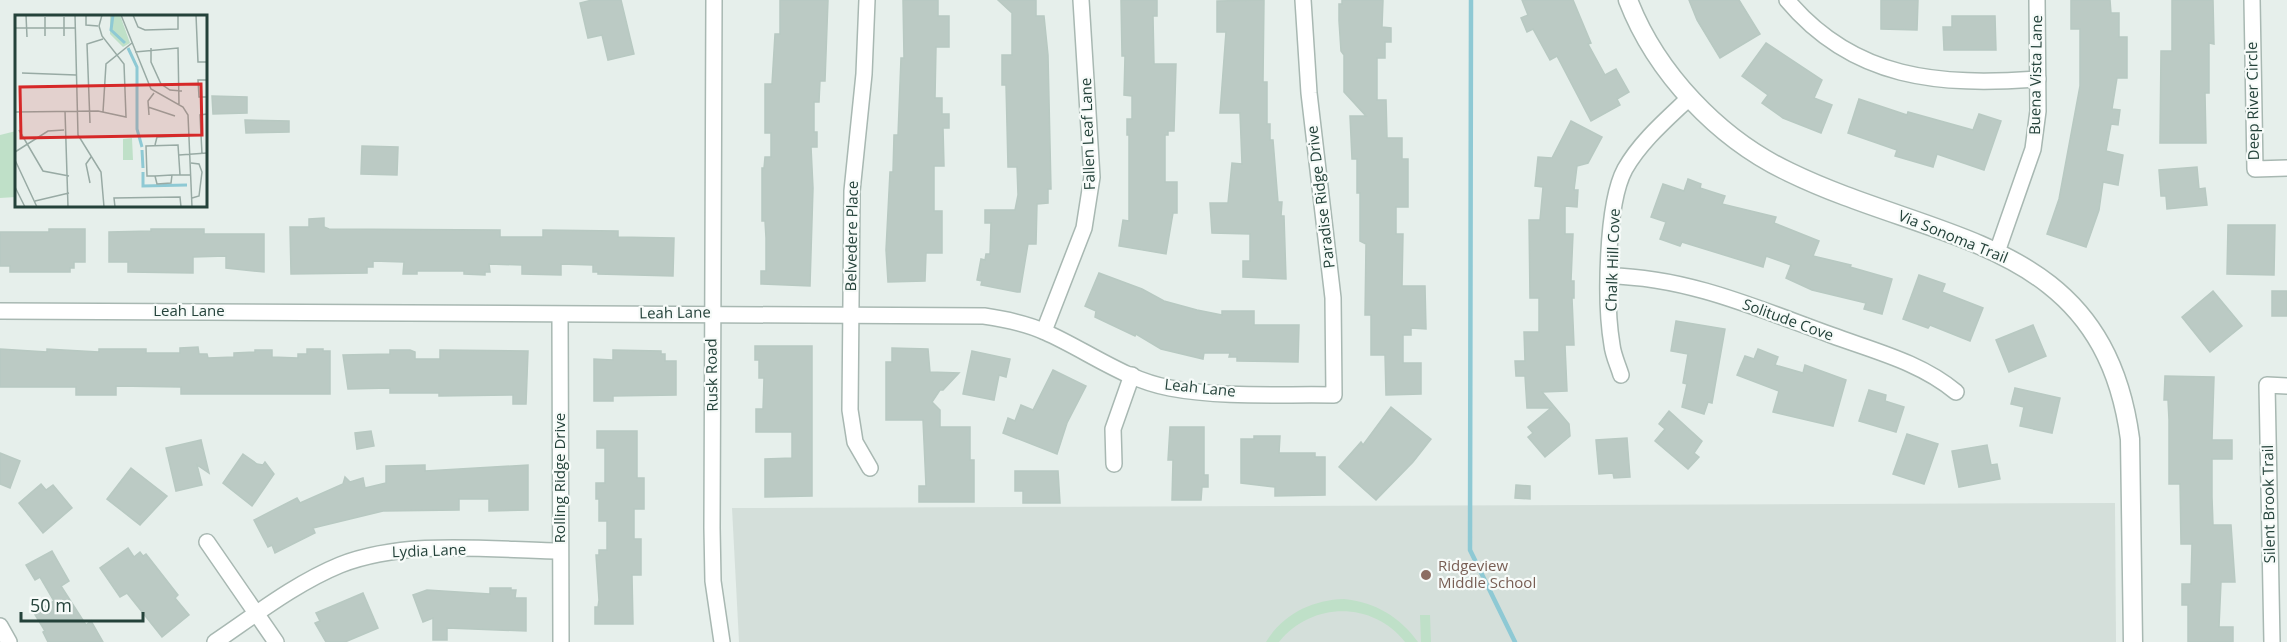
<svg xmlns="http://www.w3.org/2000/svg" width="2287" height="642" viewBox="0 0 2287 642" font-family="'Open Sans',sans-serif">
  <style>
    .built { fill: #d4dfda }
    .green { fill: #bfe0c8 }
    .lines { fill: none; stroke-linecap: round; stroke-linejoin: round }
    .stream { stroke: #8ec9d4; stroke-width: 4.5 }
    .building { fill: #bbcac4; stroke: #b8c9c2; stroke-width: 1.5 }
    .minor-casing { stroke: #a8b8b2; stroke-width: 18 }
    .tertiary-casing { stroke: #a8b8b2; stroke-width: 21 }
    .minor { stroke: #fff; stroke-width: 15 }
    .tertiary { stroke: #fff; stroke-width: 18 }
    .education-dot { fill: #8d6e63; stroke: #f7fbf9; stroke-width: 2 }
    .labels { text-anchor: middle; stroke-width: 4.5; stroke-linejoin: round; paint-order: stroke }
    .street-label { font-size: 15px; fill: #24423a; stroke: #f7fbf9 }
    .education-label { font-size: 15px; fill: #785e54; stroke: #f7fbf9; text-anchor: start }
    .inset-river { fill: none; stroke: #8ec9d4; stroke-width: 3 }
    .inset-road { fill: none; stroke: #98aaa4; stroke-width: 1.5 }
    .view { fill: #d62828; fill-opacity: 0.15; stroke: #d62828; stroke-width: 3 }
    .inset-edge { fill: none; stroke: #24423a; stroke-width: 3 }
  </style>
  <rect width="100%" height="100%" fill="#e6efeb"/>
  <path class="built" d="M2115,503L2116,642H739L732,508Z"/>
  <g class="green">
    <path d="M16,131V197L0,198V135Z"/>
    <path d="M1344,599C1375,602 1400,617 1418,642H1405C1373,601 1312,601 1279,642H1266C1283,614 1312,600 1344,599Z"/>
    <path d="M1420,615H1430L1431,642H1421Z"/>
  </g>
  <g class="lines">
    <path class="stream" d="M1471,0L1470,550L1515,642"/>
  </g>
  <g class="building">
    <path d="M592,0H621L634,54L608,60L602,35L588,38L580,3Z"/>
    <path d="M780,0H828L825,81H820L819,102H814V132H817V147H811L813,188L810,286L761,284V271H766V238L765,221H762V168H764L765,157H771V133H765V84H772L775,34H780Z"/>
    <path d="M903,0H938V16H949V47H936L935,98H942V114H949V128H943L944,166H934V211H942V253H926L925,281L888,282L886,250L890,172H893L894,135H898L901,58H904Z"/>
    <path d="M998,0H1036V16H1044L1048,55L1051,189H1048V203L1037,204L1036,244H1028L1020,292H1017L981,285L982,281L977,280L981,259L985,260L986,254H990L991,223H985V210H1015L1018,195L1017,167H1008L1006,85H1002V55H1012V13Z"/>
    <path d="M1121,0H1157V16H1153L1154,64H1176L1174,131H1168V135H1165V182H1177V213H1173L1166,254L1119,246L1123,220L1129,221V135H1127V119H1132V96L1124,95L1125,56H1122Z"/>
    <path d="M1264,0L1263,82H1267V124H1270V140H1273L1278,202H1282L1281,216H1284L1286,279L1243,277V261H1250V234L1212,233L1210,203H1228L1232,163L1242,164L1240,113H1220L1226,32H1217V1Z"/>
    <path d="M1342,0H1383L1382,27L1391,28V42H1385V58H1377V100H1386L1387,138H1402V159H1408V207H1396V234H1403L1402,286H1425L1426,329L1411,328V335H1403V363H1421V394L1386,395L1385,355H1371V315H1365L1366,244L1360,241V193H1357V159H1352L1350,116H1366L1344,92V55L1341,51L1339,21V4H1342Z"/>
    <path d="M1522,0H1573L1591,43L1588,44L1605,75L1616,69L1629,92L1617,99L1620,105L1591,121L1557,56L1550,60L1533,29L1527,32L1521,18L1528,15Z"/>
    <path d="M1689,0H1739L1760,34L1720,58L1697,20Z"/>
    <path d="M1881,0H1918L1917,30L1881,29Z"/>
    <path d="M2071,0H2110L2111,13H2119V37H2127V78H2117L2112,109L2120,110L2118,125L2111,124L2106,151L2123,155L2118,185L2103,182L2099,210L2086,247L2047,234L2059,199L2080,86V29H2071Z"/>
    <path d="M2172,0H2213L2214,44L2209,43V93H2205L2206,143H2160L2161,51H2172Z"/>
    <path d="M1952,16H1995L1996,50H1944L1943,27H1952Z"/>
    <path d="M1766,43L1822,80L1814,98L1832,105L1821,133L1783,118L1762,103L1768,95L1742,76Z"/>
    <path d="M212,96L247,97V113L213,114Z"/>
    <path d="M1859,99L1907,115L1908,112L1973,130L1979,114L2001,121L1984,170L1937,154L1933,167L1895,156L1897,150L1848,133Z"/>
    <path d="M245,120L289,121V132L246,133Z"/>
    <path d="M1571,121L1602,137L1588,163L1577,166L1574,190H1578L1577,207L1565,206V234H1573L1571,281H1574V298H1572L1574,345H1565L1567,391L1542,392L1569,424L1570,436L1545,457L1528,437L1533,433L1528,427L1551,408H1527L1525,376H1516L1515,361H1525L1524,332H1539V298H1530L1529,220H1540L1543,187L1535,186L1538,157L1552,158Z"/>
    <path d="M362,146L398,147L397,175L361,174Z"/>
    <path d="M2197,167L2199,189L2205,188L2207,205L2167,209L2166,196H2161L2159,170Z"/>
    <path d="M1688,179L1701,184L1700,188L1725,196L1722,204L1776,217L1774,223L1819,241L1813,256L1851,265L1850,267L1892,279L1882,314L1864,309L1866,303L1812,290L1786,278L1791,265L1766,256L1763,267L1682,242L1680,246L1660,239L1666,222L1651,217L1663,184L1684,191Z"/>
    <path d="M324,218V227L329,229L500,230V237H543V230L618,231V237L674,238L673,276L598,274V272H593V265L561,264V275L522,274V265L489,264L490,272H485V275L464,274V271H417V274H403L404,262L373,261V267H367V273L291,274L290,227H309V219Z"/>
    <path d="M2228,225H2275L2274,275L2227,274Z"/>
    <path d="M49,229H85V262H74V268H70V272H10V266H0V232H49Z"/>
    <path d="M151,229H204V234H264V272L226,268V256L193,257V273L128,272V262H109V232L151,231Z"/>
    <path d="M1099,273L1142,289L1164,301L1197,310L1222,315V311H1254V325H1299L1298,362L1237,361V357H1229L1230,353H1204L1203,359L1161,349L1136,334L1135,336L1095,317L1096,311L1085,306Z"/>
    <path d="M1919,275L1945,284L1942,292L1983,308L1970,341L1930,325L1928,328L1903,319Z"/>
    <path d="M2213,291L2242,326L2210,352L2182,317Z"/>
    <rect x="2272" y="291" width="15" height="25"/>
    <path d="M1676,321L1725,329L1712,403L1708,402L1704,414L1682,407L1687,384L1683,383L1688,354L1671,351Z"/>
    <path d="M2033,325L2046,356L2009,372L1996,340Z"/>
    <path d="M755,346H812V496L765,497V459L792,458V432H756V409H763L764,378H759V360H755Z"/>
    <path d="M198,347L199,354H207L208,358L234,357V353L255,352V350H272V357L298,358V354H307V349H323V351H330V394H181V387L116,386V395H76V387H0V349L47,352V349L99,352V349H146V353H180V348Z"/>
    <path d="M892,348L928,349L930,372L959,373L943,390H940L932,402L940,410V427H970V460H974V502H919V486H926L923,420H886V362H892Z"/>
    <path d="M1758,349L1778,357L1775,365L1803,373L1805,365L1846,380L1833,426L1773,412L1779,391L1737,375L1745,356L1754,359Z"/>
    <path d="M390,350H410L415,352V359H440V350L528,351L526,404H513V395L439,396V393H390V388L348,389L343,355L390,354Z"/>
    <path d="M613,350L661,351V354H665V361H676V395L613,396V401H594V359L613,360Z"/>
    <path d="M972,351L1010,359L1006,377L999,375L994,400L963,394Z"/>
    <path d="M1053,370L1086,386L1067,423L1057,454L1003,433L1008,418L1015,421L1021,405L1033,410Z"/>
    <path d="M2165,376L2214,377L2212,440H2232V459H2212V497L2213,525H2231L2235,582H2221L2219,627H2233V642H2188V605H2182V584H2191L2192,544H2181L2180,484H2169V420L2168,400H2164Z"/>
    <path d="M2015,388L2060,398L2052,433L2020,426L2024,407L2011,404Z"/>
    <path d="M1869,390L1886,395L1885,401L1904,407L1896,432L1859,421Z"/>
    <path d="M1391,407L1431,439L1413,462L1376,500L1339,467L1361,442L1363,445Z"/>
    <path d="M1669,411L1702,441L1694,453L1699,457L1688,469L1655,441L1665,429L1659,424Z"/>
    <path d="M1170,427H1204V475H1208V487H1202L1201,500H1172L1173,460H1168Z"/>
    <path d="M371,431L374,446L357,449L355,433Z"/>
    <path d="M597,431H637V478H644V509H634V539H641V575H632L633,624H595V607H598L599,600L596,555H599V550H607V521H599V499H596V483H605V448H597Z"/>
    <path d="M1907,434L1938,444L1924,484L1893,474Z"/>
    <path d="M1254,436H1280L1279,453H1315V457H1325V495L1275,496V487L1241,483V439H1254Z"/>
    <path d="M1627,438L1630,477L1614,478L1613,473L1599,474L1596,440Z"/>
    <path d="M201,440L209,473L197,465L202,485L176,491L166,448Z"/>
    <path d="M1987,445L1991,465L1997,464L2000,479L1959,487L1952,451Z"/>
    <path d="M0,453L20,461L10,488L0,484Z"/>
    <path d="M243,454L257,464L263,465L265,462L274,474L252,506L223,483Z"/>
    <path d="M425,465V471L528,465V510L489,511V499H459V510L383,511L313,528L315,533L275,553L272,545L268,547L254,520L297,498L300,503L343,484L345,477L350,482L363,478L365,488L386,483V466Z"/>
    <path d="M131,468L167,496L140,525L107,499Z"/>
    <path d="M1015,471H1058L1060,503H1023V491H1015Z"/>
    <path d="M41,484L46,490L53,485L72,508L43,533L19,503Z"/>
    <path d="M1516,485L1530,486V499L1515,498Z"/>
    <path d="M128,548L134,557L140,552L143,556L146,554L178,595L175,598L189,615L162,637L127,593L120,597L100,568Z"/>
    <path d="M52,551L69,581L61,586L86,625L91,621L103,642H48L43,632L45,631L34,613L54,601L40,577L35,580L26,565Z"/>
    <path d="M490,588H511V590H516L515,598H526V631L447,628V640H433V618L423,622L413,595L427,590L490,594Z"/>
    <path d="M363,593L378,628L345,642H326L315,623L320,621L316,613Z"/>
  </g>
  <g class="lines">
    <g class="minor-casing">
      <g id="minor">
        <path d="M714,0L712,528L713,581L722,642"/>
        <path d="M867,0L864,74L852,191L850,410L855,442L870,468"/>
        <path d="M1787,0C1854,80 1940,86 2038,79"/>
        <path d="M2252,0L2255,169L2287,168"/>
        <path d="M1997,252L2033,149L2038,111L2037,0"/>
        <path d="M1610,276C1687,277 1759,309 1831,335C1874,351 1920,362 1956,392"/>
        <path d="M0,311L984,316C1004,319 1026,323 1045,332C1086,350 1125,380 1170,388C1223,398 1281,394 1334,395L1333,298L1309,93L1303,0"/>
        <path d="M560,315L561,642"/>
        <path d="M1044,331L1084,228L1092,177L1081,0"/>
        <path d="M1621,375C1618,365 1613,355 1612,345C1605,304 1606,204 1625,169C1641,141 1667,119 1689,98"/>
        <path d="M1114,464L1113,429L1132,375"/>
        <path d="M207,542L276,642"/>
        <path d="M0,626L9,642"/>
        <path d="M215,642C255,615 296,583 340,565C407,539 489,550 559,551"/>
        <path d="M2272,642L2267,385L2287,386"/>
      </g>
    </g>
    <g class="tertiary-casing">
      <path id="tertiary" d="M1628,0C1656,73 1719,139 1789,172C1937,244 2103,237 2130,439L2133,642"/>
    </g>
    <use href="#minor" class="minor"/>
    <use href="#tertiary" class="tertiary"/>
  </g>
  <circle class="education-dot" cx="1426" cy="575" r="6"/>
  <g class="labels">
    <g class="street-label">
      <text transform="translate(2036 75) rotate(-89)" y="5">Buena Vista Lane</text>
      <text transform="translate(2253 101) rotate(-91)" y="5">Deep River Circle</text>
      <text transform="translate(1088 134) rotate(-92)" y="5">Fallen Leaf Lane</text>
      <text transform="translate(1321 197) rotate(-97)" y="5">Paradise Ridge Drive</text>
      <text transform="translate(852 236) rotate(-89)" y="5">Belvedere Place</text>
      <text transform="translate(1953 237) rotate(22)" y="5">Via Sonoma Trail</text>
      <text transform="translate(1613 260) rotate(-88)" y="5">Chalk Hill Cove</text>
      <text x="189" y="316">Leah Lane</text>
      <text transform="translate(675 313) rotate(-1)" y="5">Leah Lane</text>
      <text transform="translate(1788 320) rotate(20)" y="5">Solitude Cove</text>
      <text transform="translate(712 375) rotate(-91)" y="5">Rusk Road</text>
      <text transform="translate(1200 388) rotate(6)" y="5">Leah Lane</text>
      <text transform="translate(560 478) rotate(-90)" y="5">Rolling Ridge Drive</text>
      <text transform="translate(2269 504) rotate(-91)" y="5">Silent Brook Trail</text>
      <text transform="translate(429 551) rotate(-2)" y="5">Lydia Lane</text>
    </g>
    <g class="education-label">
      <text x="1438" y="571">Ridgeview<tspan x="1438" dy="17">Middle School</tspan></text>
    </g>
  </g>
  <g transform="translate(15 15)">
    <rect width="192" height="192" fill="#e6efeb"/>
    <path d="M95,0H105L115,28L108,32L95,19ZM117,123L118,145H108V124Z" fill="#bfe0c8"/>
    <path class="inset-river" d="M98,0L96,15L110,28M113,33L122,52V114L127,132M127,135L128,153M128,157V171L172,170"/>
    <path class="inset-road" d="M11,0L12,22M60,0L63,120L86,157L89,192M71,0V10L83,11M106,0L136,74L168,92L173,100L177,192M118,0L123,12L130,15L163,14V0M181,0L183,47H192M30,2V21M49,2V21M0,13H60M136,33V47L146,69L155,75L167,76M120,37L163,33L164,89M7,58L61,60M192,65H183L184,82H192M133,92L160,101M50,96L53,192M0,97L83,96L111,102L109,49L87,21L84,11L87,0M88,97L91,49L117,28M134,100L133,86L139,78M75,108L72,29L88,24M4,115L28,156L54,161M140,130L142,122L175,121M0,137L33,116L49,115M187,139L185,100L192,99M164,140L192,138M0,145L22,192M176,148L184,149L187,157L184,181L177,183M165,160L163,130L131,131L132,161H140L157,160H176M140,161L142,169L156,168L157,160M75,168L71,149L76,142M0,172L10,192M20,186L54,178M100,192L99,183L165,182L166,192"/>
    <path class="view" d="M186,69L187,120L6,123L5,72Z"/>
    <rect width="192" height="192" class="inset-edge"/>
  </g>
  <path d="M21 612v9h122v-9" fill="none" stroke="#24423a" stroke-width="3"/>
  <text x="30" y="612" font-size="18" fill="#24423a" stroke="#f7fbf9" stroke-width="4.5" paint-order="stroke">50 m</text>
</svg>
